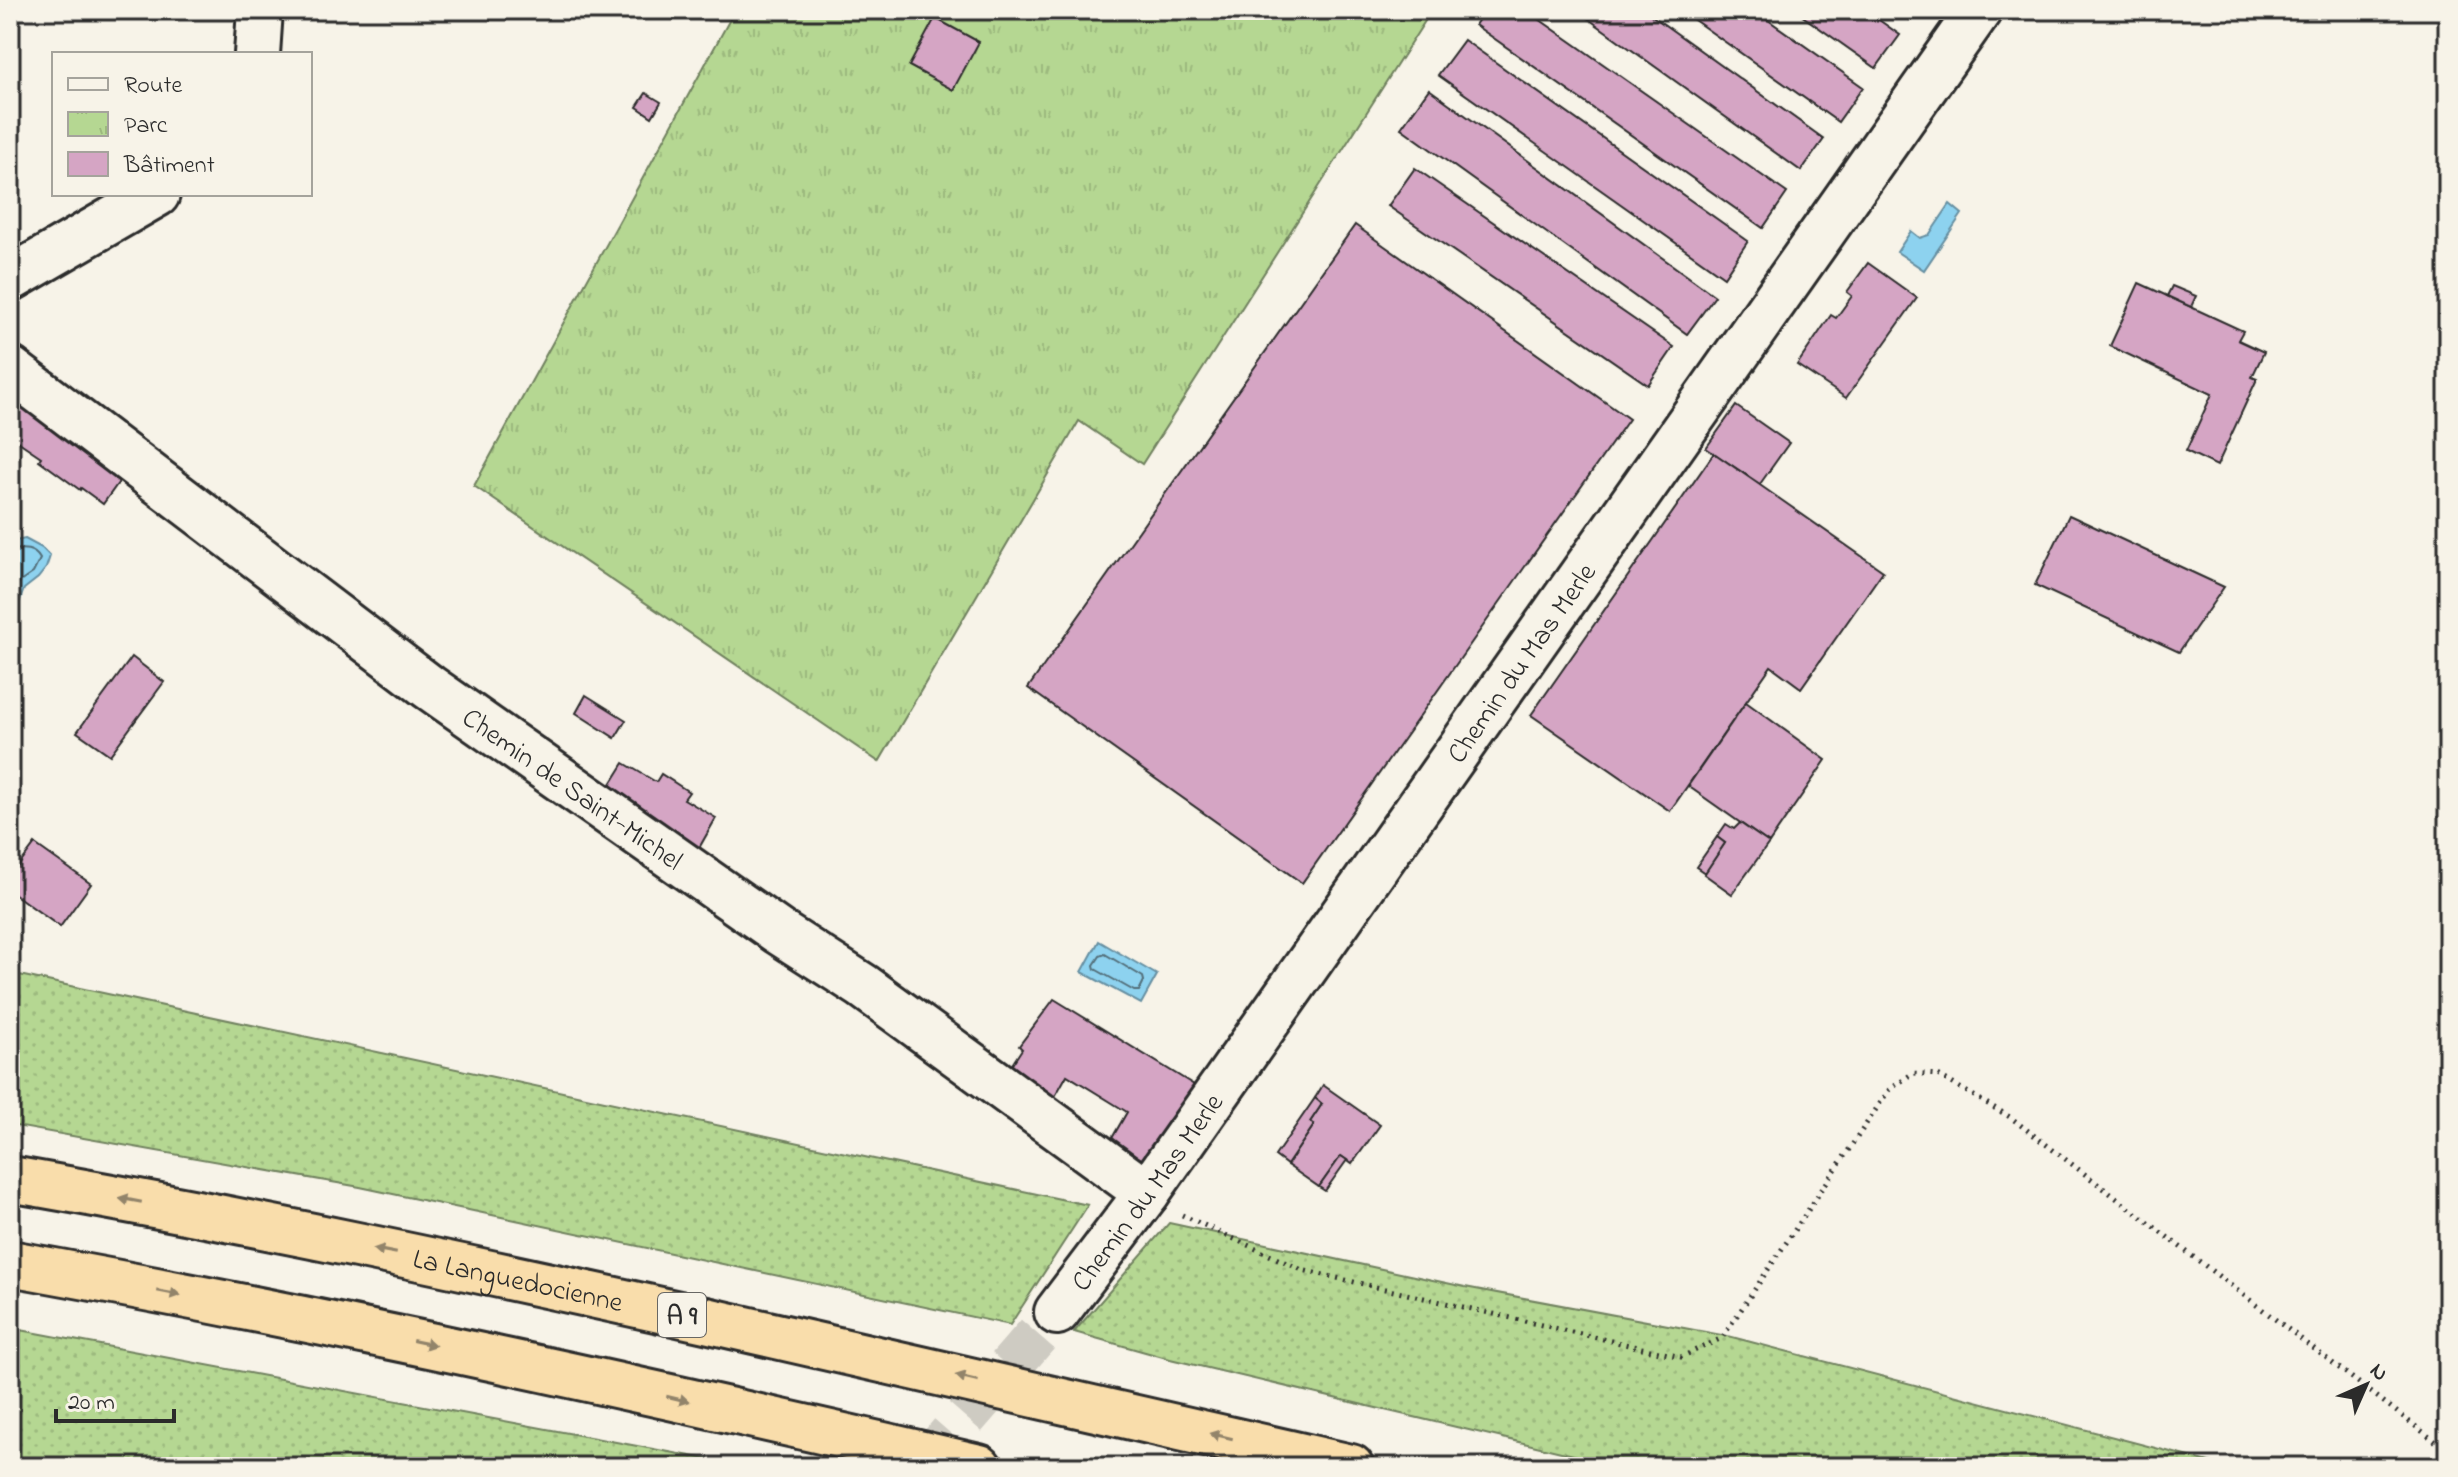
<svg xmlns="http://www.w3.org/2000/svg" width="2458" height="1477" viewBox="0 0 2458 1477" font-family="'Indie Flower',sans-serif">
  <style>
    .grass { fill: url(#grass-dots); stroke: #70815e; stroke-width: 2 }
    .park { fill: url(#park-tufts); stroke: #70815e; stroke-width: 2 }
    .water { fill: #8dd2ef; stroke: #668fa1; stroke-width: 2 }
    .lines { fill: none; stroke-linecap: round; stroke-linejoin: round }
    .shore { stroke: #526e79; stroke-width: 2 }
    .building { fill: #d5a5c4; stroke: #2b2b2b; stroke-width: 2 }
    .minor-tunnel { stroke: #cecbc2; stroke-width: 44; stroke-dasharray: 44 22; stroke-linecap: butt }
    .minor-casing { stroke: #2b2b2b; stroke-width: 50 }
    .highway-casing { stroke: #2b2b2b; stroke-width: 50 }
    .path { stroke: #2b2b2b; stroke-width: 5; stroke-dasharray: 2 6; stroke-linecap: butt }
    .minor { stroke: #f7f3e8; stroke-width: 44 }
    .highway { stroke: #f9ddab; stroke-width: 44 }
    .oneway { fill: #92846b }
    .labels { text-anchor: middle; stroke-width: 6; stroke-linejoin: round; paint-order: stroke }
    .shield { fill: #f7f3e8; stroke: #686764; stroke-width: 2 }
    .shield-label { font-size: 26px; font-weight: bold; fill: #2b2b2b }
    .street-label { font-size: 28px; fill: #2b2b2b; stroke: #f7f3e8 }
  </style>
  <defs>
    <pattern id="grass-dots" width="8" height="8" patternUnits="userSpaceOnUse" patternTransform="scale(2)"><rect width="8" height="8" fill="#b5d792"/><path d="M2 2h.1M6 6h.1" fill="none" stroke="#9cb97e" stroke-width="1.8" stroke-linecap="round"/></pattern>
    <pattern id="park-tufts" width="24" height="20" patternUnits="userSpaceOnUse" patternTransform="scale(2)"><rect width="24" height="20" fill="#b5d792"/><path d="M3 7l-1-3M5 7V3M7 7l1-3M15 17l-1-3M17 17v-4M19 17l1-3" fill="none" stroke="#9cb97e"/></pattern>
  </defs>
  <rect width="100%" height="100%" fill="#f7f3e8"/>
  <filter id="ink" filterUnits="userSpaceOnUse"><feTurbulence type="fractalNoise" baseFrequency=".0125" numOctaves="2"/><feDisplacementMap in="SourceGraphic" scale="16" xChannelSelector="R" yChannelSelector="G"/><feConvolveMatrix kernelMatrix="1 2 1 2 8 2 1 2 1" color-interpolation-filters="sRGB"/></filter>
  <g filter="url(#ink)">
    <g class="grass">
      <path d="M10,973L1088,1205L1010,1325L360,1187L10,1125Z"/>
      <path d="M1169,1223L1465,1287L1732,1337L2228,1467H1624L1170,1359L1074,1332Z"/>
      <path d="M10,1328L749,1467H10Z"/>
    </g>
    <path class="park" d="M735,10H1432L1142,464L1079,421L879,762L474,486Z"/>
    <g class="water">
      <path d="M1950,204L1962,214L1924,270L1897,252L1911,231L1920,238L1929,235Z"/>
      <path d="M25,539L42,548L50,556L46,568L38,578L24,589L14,617L10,621V542Z"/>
      <path d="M1099,941L1157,975L1141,1004L1082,972Z"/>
    </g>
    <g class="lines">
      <g class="shore">
        <path d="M10,550C22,549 33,547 40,559L33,573L17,584L10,602"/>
        <path d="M1105,954L1143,977L1144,981L1139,991H1134L1095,969L1094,965L1100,956Z"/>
      </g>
    </g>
    <g class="building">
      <path d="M1485,10H1526L1787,193L1763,228L1475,25Z"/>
      <path d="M1576,10H1644L1824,139L1801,171Z"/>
      <path d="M1680,10H1754L1863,87L1838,122Z"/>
      <path d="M1794,10H1865L1900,35L1876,68Z"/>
      <path d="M1896,10H1918L1910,20Z"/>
      <path d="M935,18L979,42L953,90L909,66Z"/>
      <path d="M1464,40L1748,241L1724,277L1438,75Z"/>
      <path d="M1429,89L1715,296L1687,334L1401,128Z"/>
      <path d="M646,93L661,102L652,117L637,107Z"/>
      <path d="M1415,168L1674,347L1648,385L1388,206Z"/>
      <path d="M1355,225L1629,419L1302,883L1028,688Z"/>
      <path d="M1868,263L1917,298L1846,398L1797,365L1831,315L1836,318L1852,296L1847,292Z"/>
      <path d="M2139,283L2243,331L2238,340L2264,352L2252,377L2257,379L2217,466L2186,451L2212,394L2110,346Z"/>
      <path d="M2172,286L2196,296L2191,307L2167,296Z"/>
      <path d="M10,388L126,472L103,504L81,488L80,490L39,460L41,457L10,436L18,421L10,415Z"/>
      <path d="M1736,406L1789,443L1760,484L1706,448Z"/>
      <path d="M1714,453L1883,571L1801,688L1771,666L1670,811L1531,715Z"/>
      <path d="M2069,515L2224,587L2179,652L2035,585Z"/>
      <path d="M132,657L164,682L110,755L77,732Z"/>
      <path d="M586,695L626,720L615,738L576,713Z"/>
      <path d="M1746,702L1826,760L1769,843L1688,786Z"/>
      <path d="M624,763L656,782L661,774L689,792L684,799L716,818L699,848L606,792Z"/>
      <path d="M1740,823L1769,843L1732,894L1704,874L1725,843L1717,837L1726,824L1734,829Z"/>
      <path d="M1717,837L1725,843L1705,873L1696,867Z"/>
      <path d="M35,844L91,884L60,927L10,891V877Z"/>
      <path d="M1054,999L1199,1088L1146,1162L1111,1140L1127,1112L1067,1075L1053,1100L1009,1069L1022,1049L1019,1046Z"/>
      <path d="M1323,1085L1380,1125L1352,1164L1341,1156L1319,1187L1287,1165L1314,1125L1310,1122L1322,1104L1315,1098Z"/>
      <path d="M1315,1098L1322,1104L1310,1122L1314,1125L1287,1165L1275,1156Z"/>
      <path d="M1341,1156L1347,1160L1325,1191L1319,1187Z"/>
    </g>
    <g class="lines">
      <path class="minor-tunnel" d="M922,1467L1057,1312"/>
      <g class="minor-casing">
        <g id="minor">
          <path d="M257,54L260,10"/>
          <path d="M10,279L157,194"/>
          <path id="s1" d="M10,369L429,687L779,932L863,986L1147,1193"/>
          <path id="s2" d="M1057,1312L1147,1193L1979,10"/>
        </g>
      </g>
      <g class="highway-casing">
        <g id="highway">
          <path id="s3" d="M10,1179C243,1219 475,1269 706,1320C921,1368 1136,1416 1351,1467"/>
          <path d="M10,1263C335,1321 657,1393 979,1467"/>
        </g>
      </g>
      <path class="path" d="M1182,1215L1302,1270L1681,1357L1722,1338L1889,1090L1913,1073L1938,1075L2010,1117L2448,1451"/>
      <use href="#minor" class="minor"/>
      <use href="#highway" class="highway"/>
    </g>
    <defs><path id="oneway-solid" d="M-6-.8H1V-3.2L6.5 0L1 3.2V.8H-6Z" transform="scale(2)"/></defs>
    <g class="oneway">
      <use href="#oneway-solid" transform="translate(130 1200) rotate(-169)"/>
      <use href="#oneway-solid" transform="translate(385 1251) rotate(-169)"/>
      <use href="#oneway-solid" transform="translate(169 1293) rotate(11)"/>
      <use href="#oneway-solid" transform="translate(424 1343) rotate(12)"/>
      <use href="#oneway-solid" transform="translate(967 1378) rotate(-167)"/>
      <use href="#oneway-solid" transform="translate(678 1399) rotate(13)"/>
      <use href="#oneway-solid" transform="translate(1221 1436) rotate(-167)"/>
    </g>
  </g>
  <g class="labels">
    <rect class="shield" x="658" y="1293" width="48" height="44" rx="6"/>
    <g class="shield-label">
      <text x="682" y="1324">A 9</text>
    </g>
    <g class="street-label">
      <text dy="10" stroke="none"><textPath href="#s2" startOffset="798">Chemin du Mas Merle</textPath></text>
      <text dy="10" stroke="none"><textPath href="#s1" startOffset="702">Chemin de Saint-Michel</textPath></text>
      <text dy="10" stroke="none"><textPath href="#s2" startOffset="150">Chemin du Mas Merle</textPath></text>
      <text dy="10" stroke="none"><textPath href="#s3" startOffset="518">La Languedocienne</textPath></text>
    </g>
  </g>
  <rect width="2458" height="1477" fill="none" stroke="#f7f3e8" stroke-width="40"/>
  <rect x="20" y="20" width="2418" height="1437" fill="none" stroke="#2b2b2b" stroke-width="3" filter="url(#ink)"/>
  <rect x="52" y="52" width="260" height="144" fill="#f7f3e8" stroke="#a5a39c" stroke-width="2"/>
  <rect x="68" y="78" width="40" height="12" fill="#f7f3e8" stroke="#a5a39c" stroke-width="2"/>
  <text x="124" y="92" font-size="24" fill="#2b2b2b">Route</text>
  <rect x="68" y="112" width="40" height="24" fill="url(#park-tufts)" stroke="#a5a39c" stroke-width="2"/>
  <text x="124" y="132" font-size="24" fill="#2b2b2b">Parc</text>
  <rect x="68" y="152" width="40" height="24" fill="#d5a5c4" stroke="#a5a39c" stroke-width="2"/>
  <text x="124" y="172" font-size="24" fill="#2b2b2b">Bâtiment</text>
  <g transform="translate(2366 1385) rotate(45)" stroke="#f7f3e8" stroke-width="6" paint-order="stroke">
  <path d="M0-6L14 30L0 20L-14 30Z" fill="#2b2b2b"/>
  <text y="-12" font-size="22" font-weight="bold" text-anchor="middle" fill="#2b2b2b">N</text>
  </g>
  <path d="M56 1409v12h118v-12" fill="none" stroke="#2b2b2b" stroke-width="4"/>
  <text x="68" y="1409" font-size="24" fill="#2b2b2b" stroke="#f7f3e8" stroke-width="6" paint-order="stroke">20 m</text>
</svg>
